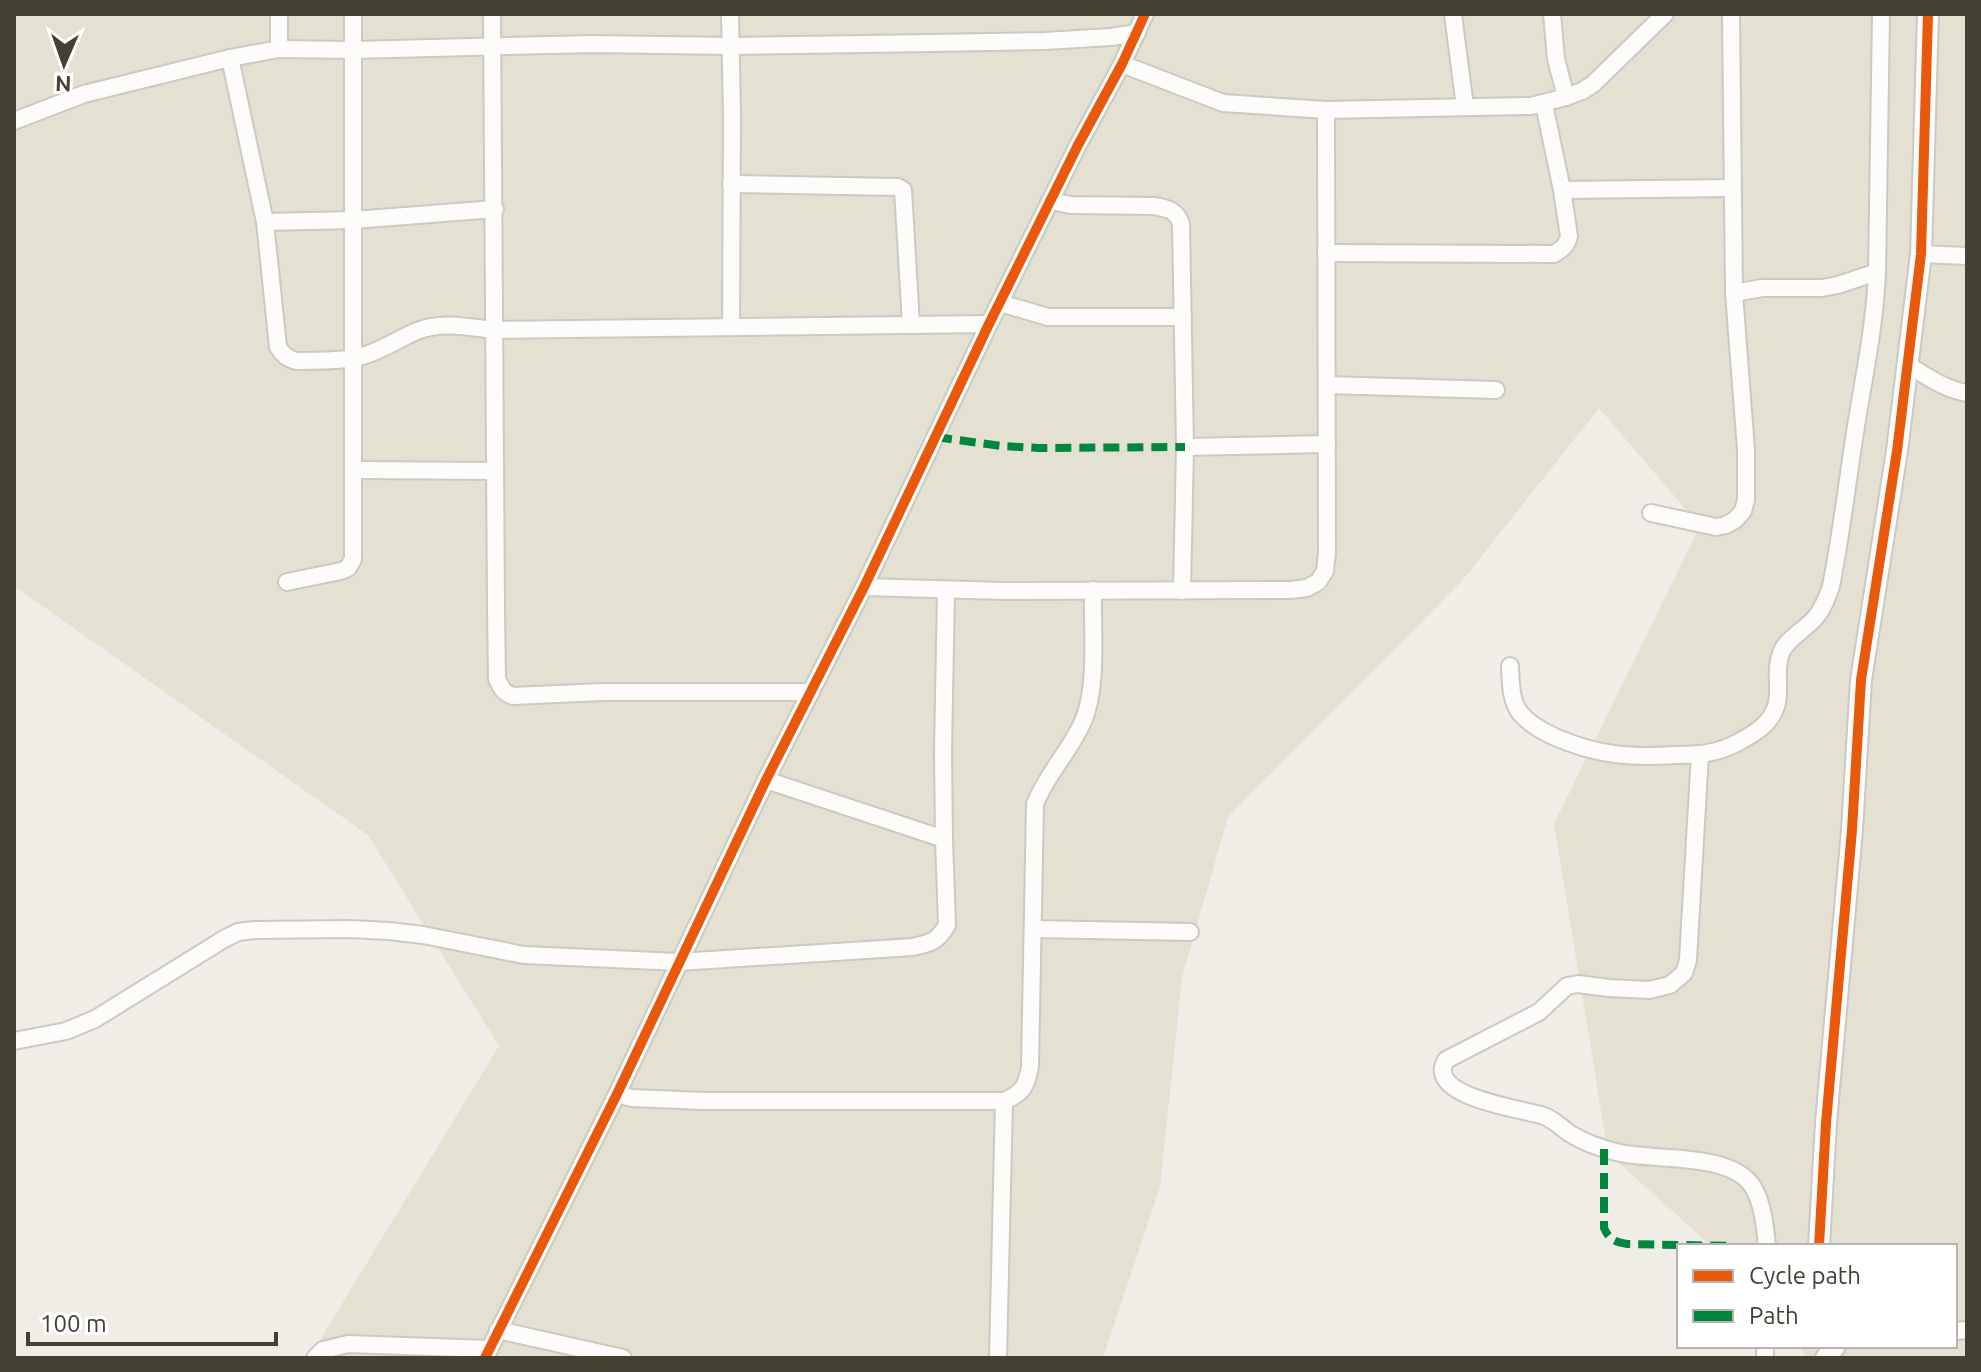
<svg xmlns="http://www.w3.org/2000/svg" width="1981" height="1372" viewBox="0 0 1981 1372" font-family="Ubuntu,sans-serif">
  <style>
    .residential { fill: #e4e1d2 }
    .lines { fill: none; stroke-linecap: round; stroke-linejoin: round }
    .minor-casing { stroke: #cbc9c1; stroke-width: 20 }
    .tertiary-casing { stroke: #cbc9c1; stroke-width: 24 }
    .minor { stroke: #fdfcfb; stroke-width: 16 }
    .tertiary { stroke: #fdfcfb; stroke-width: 20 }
    .quiet { stroke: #00873e; stroke-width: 8; stroke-dasharray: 16 8; stroke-linecap: butt }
    .cycleway-casing { stroke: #fff; stroke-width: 15 }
    .cycleway { stroke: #e8590c; stroke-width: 10 }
  </style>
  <rect width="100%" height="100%" fill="#efede5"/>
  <path class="residential" d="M14,14H1967V1358H1808L1798,1346H1955V1246H1711L1608,1153L1554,824L1700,526L1599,408L1462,581L1228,817L1182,978L1160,1187L1103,1358H309L499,1046L368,835L14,586Z"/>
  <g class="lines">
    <g class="minor-casing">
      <g id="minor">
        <path d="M492,14L496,608L497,679C501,687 503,693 513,696L602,692H811"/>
        <path d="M730,14L732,116L731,327"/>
        <path d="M1453,14L1465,107"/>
        <path d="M1552,14L1556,59L1566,97"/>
        <path d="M279,49V14"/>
        <path d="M230,58L265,222L278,347C283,355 287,358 296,361C316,360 339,362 359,357C380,352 398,339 417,331C441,321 469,327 493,330L989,324"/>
        <path d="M1122,64L1223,103L1326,110L1531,106L1566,97L1582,91L1593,84L1665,14"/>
        <path d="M14,121L84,94L230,58L279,49L353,50L592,44L731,46L932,43L1045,41L1111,37L1137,33"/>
        <path d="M731,184L898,187L903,190L911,324"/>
        <path d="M1562,190L1732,188"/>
        <path d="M1050,201L1071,205L1153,206C1167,208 1177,210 1181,224L1185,447L1182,591"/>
        <path d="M265,222L354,220L495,209"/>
        <path d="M1326,253L1554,254C1562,249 1567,246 1569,236L1562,190L1544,104"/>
        <path d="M1921,254L1967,256"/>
        <path d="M1734,293L1762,288H1822L1838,285L1877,272"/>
        <path d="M1000,303L1048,317H1183"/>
        <path d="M1908,365C1928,377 1944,389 1967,393"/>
        <path d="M1327,385L1496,390"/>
        <path d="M1185,447L1327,444"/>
        <path d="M354,470L495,471"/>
        <path d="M1651,513L1716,527L1726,525L1735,520L1743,511L1746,500V450L1734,293L1731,14"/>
        <path d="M287,582L341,571L348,568L353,559V14"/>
        <path d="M864,587L1004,591L1290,590L1307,588L1318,582L1325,571L1327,552L1326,110"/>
        <path d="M1510,666C1511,682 1510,699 1520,713C1529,724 1542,731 1555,737C1596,755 1630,758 1675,755C1687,755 1700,755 1712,752C1728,749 1748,738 1761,728C1790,703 1771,679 1781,653C1787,638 1805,630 1815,618C1823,609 1827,598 1831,586C1842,531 1848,475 1857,420C1865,371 1875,323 1877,272L1881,14"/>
        <path d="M1700,754L1688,960L1684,973L1670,985L1649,990L1609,988L1578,984L1567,986L1539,1012L1446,1060C1424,1097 1523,1109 1544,1116C1554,1120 1561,1127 1569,1133C1585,1143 1602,1149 1620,1153C1656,1161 1732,1152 1753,1187C1763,1204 1765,1226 1767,1246"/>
        <path d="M766,780L944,839"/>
        <path d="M1034,929L1190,932"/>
        <path d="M14,1041L66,1031L95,1019L224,939L238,932L254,930L350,929L389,931L423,935L524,955L679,962L913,947C931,943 938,941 947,925L944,839L943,751L946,590"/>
        <path d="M617,1094L632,1098L704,1101H1004"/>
        <path d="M498,1330L623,1358"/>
        <path d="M1955,1331L1967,1330"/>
        <path d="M315,1358L323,1350L348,1344L489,1349"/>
        <path d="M485,1358L617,1094L766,780L864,587L989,324L1078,145L1122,64L1145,14"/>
        <path d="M998,1358L1004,1101C1023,1093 1026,1087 1030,1067L1035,804C1047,773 1072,749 1084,719C1098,684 1092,628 1093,590"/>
        <path d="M1765,1358V1346"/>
      </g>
    </g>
    <g class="tertiary-casing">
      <g id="tertiary">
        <path d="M1819,1246L1826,1123L1852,830L1861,680L1897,451L1921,254L1928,14"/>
        <path d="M1826,1358L1835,1346"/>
      </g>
    </g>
    <use href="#minor" class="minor"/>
    <use href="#tertiary" class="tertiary"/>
    <g class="quiet">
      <path d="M936,437L1001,446L1039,448L1185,447"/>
      <path d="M1604,1149V1228C1609,1240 1615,1242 1627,1244L1734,1246"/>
    </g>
    <g class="cycleway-casing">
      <g id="cycleway">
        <path d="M1819,1246L1826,1123L1852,830L1861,680L1897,451L1921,254L1928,14"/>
        <path d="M485,1358L617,1094L766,780L864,587L989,324L1078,145L1122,64L1145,14"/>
      </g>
    </g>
    <use href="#cycleway" class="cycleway"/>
  </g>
  <rect width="1981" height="1372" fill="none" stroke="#444032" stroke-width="32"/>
  <rect x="1677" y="1244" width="280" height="104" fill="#ffffff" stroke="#b4b3ad" stroke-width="2"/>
  <rect x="1693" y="1270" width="40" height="12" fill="#e8590c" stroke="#b4b3ad" stroke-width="2"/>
  <text x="1749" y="1284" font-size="24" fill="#444032">Cycle path</text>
  <rect x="1693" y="1310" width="40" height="12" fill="#00873e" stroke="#b4b3ad" stroke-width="2"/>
  <text x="1749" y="1324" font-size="24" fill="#444032">Path</text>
  <g transform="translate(64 64) rotate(182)" stroke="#ffffff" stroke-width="6" paint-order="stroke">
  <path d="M0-6L14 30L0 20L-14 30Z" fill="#444032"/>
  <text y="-12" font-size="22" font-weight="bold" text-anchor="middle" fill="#444032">N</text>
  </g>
  <path d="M28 1332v12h248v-12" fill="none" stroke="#444032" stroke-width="4"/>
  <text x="40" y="1332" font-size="24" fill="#444032" stroke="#ffffff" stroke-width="6" paint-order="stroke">100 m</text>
</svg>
